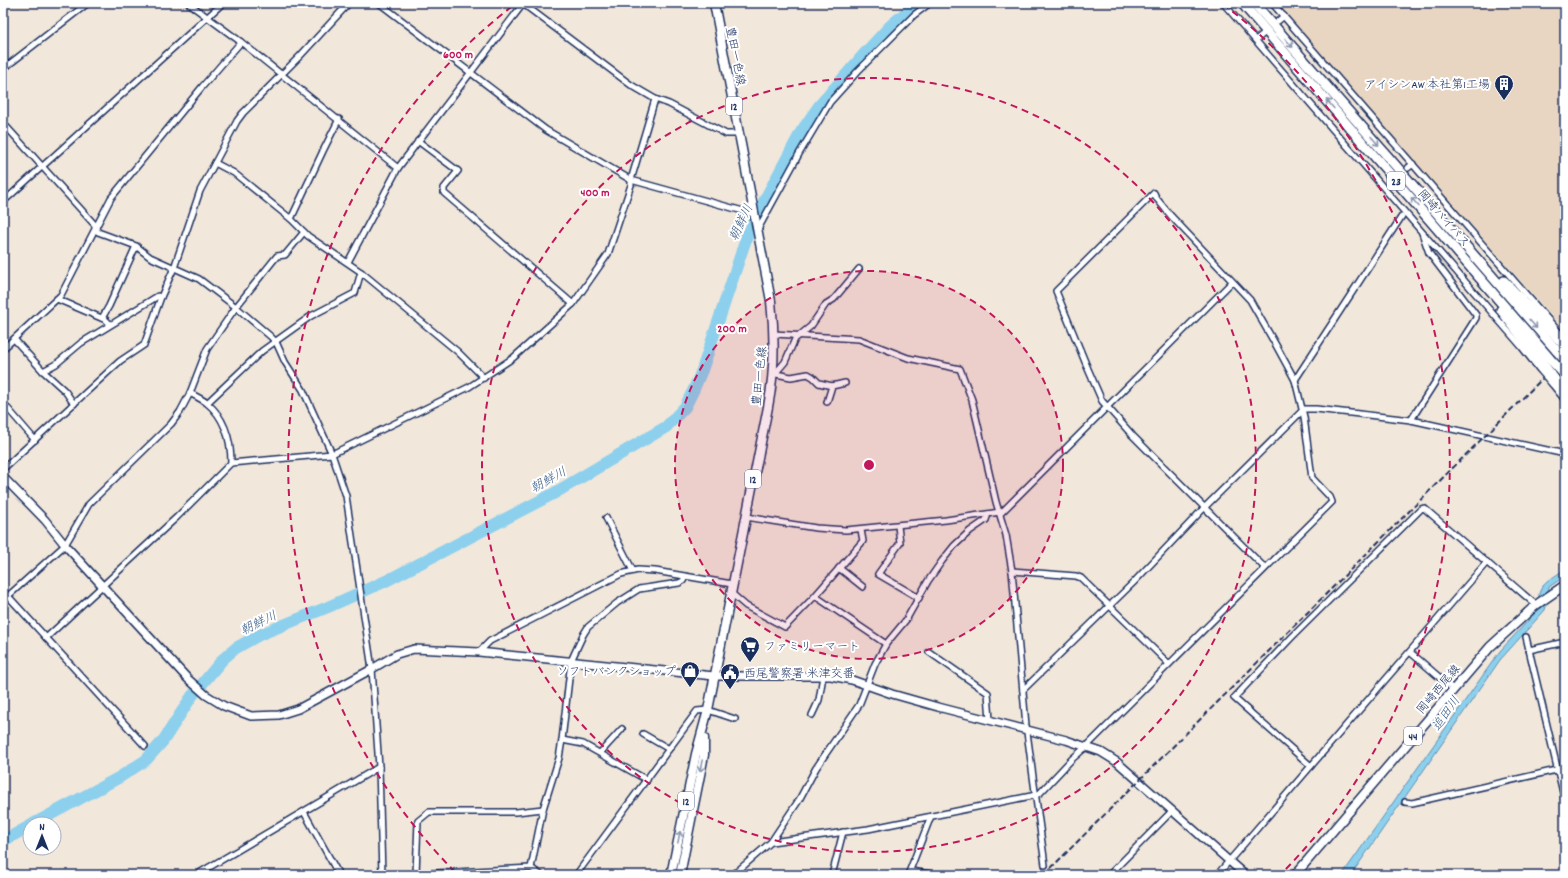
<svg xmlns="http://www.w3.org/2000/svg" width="1568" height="878" viewBox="0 0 1568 878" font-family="Dekko,'Klee One',sans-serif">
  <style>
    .built { fill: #e9d6c2 }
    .water { fill: #8cd0ed; stroke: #5f90b4 }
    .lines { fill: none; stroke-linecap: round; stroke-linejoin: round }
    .river { stroke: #8cd0ed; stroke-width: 12 }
    .street-tunnel { stroke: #c7c2c2; stroke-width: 5; stroke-dasharray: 5 2.5; stroke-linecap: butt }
    .street-casing { stroke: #1b2f5e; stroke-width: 8 }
    .secondary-casing { stroke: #1b2f5e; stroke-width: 10 }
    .primary-casing { stroke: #1b2f5e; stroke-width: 11 }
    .highway-casing { stroke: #1b2f5e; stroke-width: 12 }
    .street { stroke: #fff; stroke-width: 5 }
    .secondary { stroke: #fff; stroke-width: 7 }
    .primary { stroke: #fff; stroke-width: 8 }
    .highway { stroke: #fff; stroke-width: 9 }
    .rail { stroke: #1b2f5e; stroke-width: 2; stroke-dasharray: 6 3; stroke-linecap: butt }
    .street-bridge-casing { stroke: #1b2f5e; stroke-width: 8; stroke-linecap: butt }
    .highway-bridge-casing { stroke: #1b2f5e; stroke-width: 12; stroke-linecap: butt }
    .street-bridge { stroke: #fff; stroke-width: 5 }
    .highway-bridge { stroke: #fff; stroke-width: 9 }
    .oneway { stroke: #8d97ae }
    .ring { fill: none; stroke: #c2185b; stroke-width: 2; stroke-dasharray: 7 5 }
    .labels { text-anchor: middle; stroke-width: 4; stroke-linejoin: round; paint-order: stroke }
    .shield { fill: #fff; stroke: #5f6d8e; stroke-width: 1 }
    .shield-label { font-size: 11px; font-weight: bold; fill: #1b2f5e }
    .street-label { font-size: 12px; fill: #1b2f5e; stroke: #fff }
    .poi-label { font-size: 12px; fill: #1b2f5e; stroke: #fff; text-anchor: end }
    .water-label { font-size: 13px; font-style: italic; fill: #3d5f89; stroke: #fff }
    .centre { fill: #c2185b; stroke: #fff; stroke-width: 2 }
    .ring-label { font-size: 12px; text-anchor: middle; font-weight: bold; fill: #c2185b; stroke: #fff; stroke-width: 4; stroke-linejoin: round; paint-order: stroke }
  </style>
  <rect width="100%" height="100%" fill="#f2e7db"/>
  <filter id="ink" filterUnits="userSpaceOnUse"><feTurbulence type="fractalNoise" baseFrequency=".025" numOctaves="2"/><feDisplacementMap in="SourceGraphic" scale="8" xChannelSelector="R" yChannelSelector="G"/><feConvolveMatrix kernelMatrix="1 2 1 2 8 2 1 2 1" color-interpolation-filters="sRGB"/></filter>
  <g filter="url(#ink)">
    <path class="built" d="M1277,3H1565V331L1427,175Z"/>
    <g class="water">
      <path d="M1565,569V576L1549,587L1548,592L1539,598C1537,585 1556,576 1565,569Z"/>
      <path d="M1547,603L1545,610L1500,660L1351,875H1342L1500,651L1536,612Z"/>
    </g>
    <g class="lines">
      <g class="river">
        <path d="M33,824L120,777L146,760L163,741L192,696L223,659L236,648L259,635L328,607L386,581L438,554L553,494L666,427L685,407L694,389L702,370L747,236L764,201L801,132L819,106L866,52L890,26L917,3"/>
        <path d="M3,841L30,826"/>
      </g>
      <path class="street-tunnel" d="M1390,183L1404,172"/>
      <g class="street-casing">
        <g id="street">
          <path d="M188,3L241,42L398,168"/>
          <path d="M379,3L546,130L631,180L754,214"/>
          <path d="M522,3L631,85L655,99L669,104L726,134H739"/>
          <path d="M1223,3L1521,346L1539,369"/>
          <path d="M1272,3L1565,339"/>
          <path d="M1278,21L1284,16"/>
          <path d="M1256,40L1263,34"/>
          <path d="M3,69L88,3"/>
          <path d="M3,123L94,224L98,232L136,246L150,257L199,279L236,307L270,336L276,342L285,362L303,390L332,454L346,496L372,669L379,767L382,875"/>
          <path d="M418,141L458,171L444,188V193L573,304"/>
          <path d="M215,163L234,173L291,219L308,236L361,272L458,352L484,378"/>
          <path d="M1408,168L1413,164"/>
          <path d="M3,202L223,3"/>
          <path d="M291,219L323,151L339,119"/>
          <path d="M758,229L799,154L830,102L858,71L914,15L930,3"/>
          <path d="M348,262L398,168L523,4"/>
          <path d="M57,299L106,320L110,324"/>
          <path d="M102,318L109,306L136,246"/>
          <path d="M774,334L859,339L908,358L960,369L972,400L996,502L1006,535L1012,571L1026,725L1045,865"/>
          <path d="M14,339L43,371L65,391L74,404"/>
          <path d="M3,349L61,295L111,198L202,87L241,42"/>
          <path d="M43,371L56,364L81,343L158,296L161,297"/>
          <path d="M776,374L791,377L808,374L813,377L819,383L832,386L827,402"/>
          <path d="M773,376L785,362L795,339L811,326L826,304L834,299L859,269"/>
          <path d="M1295,380L1402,216"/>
          <path d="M1552,384L1565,400"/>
          <path d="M832,386L845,383"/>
          <path d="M190,393C195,396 202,399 207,403C225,418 231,441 231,463"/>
          <path d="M3,403L35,440"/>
          <path d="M207,403L262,351L311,316L355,293L361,272"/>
          <path d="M1411,420L1476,318V315L1429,253L1422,233"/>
          <path d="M3,469L120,361L144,345L161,297L174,268L200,191L237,121L243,113L300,56L349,3"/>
          <path d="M1000,514L1232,282"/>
          <path d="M746,517L816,528L846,530L946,520L1000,512"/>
          <path d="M606,518L633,571"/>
          <path d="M898,526L900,543L878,574L919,598"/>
          <path d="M861,530L863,541L815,596L886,644"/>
          <path d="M839,568L863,587"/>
          <path d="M1012,571L1076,576L1081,578L1169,664"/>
          <path d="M731,593L746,606L785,627L815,596"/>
          <path d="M8,596L145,746"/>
          <path d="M3,597L8,596L65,545L89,504L171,424L180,412L190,393L207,349L236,307L277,256L285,255L304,232"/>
          <path d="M1526,637L1565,801"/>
          <path d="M46,638L177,517L231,463L332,454L469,387L513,358L573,304L608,254L631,185V180L655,99"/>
          <path d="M1529,650L1565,642"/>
          <path d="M479,652L490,641L621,574L638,570L655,571L732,584"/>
          <path d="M929,652L988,693L990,720"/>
          <path d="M1410,652L1454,690"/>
          <path d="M1023,690L1133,583L1204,508L1304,409H1316L1411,420L1565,454"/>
          <path d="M812,715L819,700L823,676"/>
          <path d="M643,734L669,749"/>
          <path d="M562,740L583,744L647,780"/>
          <path d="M600,753L622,729"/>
          <path d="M1311,766L1234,698L1292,637L1421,509L1424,508L1536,605"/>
          <path d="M1405,802L1412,803L1565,768"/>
          <path d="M304,812L339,875"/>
          <path d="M771,842L868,829L1036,795L1040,793L1072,759L1087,746L1332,502L1330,497L1312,478L1304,417L1295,380L1277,347L1250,300L1171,216L1157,199L1154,193L1056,291L1088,369L1102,401L1133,436L1265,568"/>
          <path d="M531,868L543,809L559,758L562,740L571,661L583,635L588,627L617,603L639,589L679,583L683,581L685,577"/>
          <path d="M910,871L938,875"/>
          <path d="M416,874L418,821L429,812H516L543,809"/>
          <path d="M196,875L379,767"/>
          <path d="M401,875L531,868L541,875"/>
          <path d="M576,875L697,711L708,710L735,719"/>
          <path d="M733,875L771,842L799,800L816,768L859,705L875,664L886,644L906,620L928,581L942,561L954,546L970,531L986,520L988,514"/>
          <path d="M832,875L843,832"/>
          <path d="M908,875L931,816"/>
          <path d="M1109,875L1172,811"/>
          <path d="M1217,875L1487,562"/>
        </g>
      </g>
      <g class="secondary-casing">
        <path id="secondary" d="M3,477L45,520L65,545L188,679L206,695L224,706L251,716L279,715L298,709L372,669L397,654L414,649L479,652L714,676H831L852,680L892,694L938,707L1066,740L1101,752L1117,762L1245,875"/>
      </g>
      <g class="primary-casing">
        <g id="primary">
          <path d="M671,875L696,754L708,710L768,407C775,371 775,337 771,301L714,3"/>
          <path d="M680,875L704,755V738"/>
          <path d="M1295,875L1490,647L1536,605L1565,585"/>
        </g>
      </g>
      <g class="highway-casing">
        <g id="highway">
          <path d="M1242,3L1550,359"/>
          <path d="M1254,3L1557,351"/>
          <path d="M1504,281L1565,346"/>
          <path d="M1501,310L1543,364"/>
          <path d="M1556,381L1565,392"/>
        </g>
      </g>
      <use href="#street" class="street"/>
      <use href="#secondary" class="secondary"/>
      <use href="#primary" class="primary"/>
      <use href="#highway" class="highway"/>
      <path class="rail" d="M1044,875L1565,356"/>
      <g class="street-bridge-casing">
        <path id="street-bridge" d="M1539,369L1552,384"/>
      </g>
      <g class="highway-bridge-casing">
        <g id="highway-bridge">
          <path d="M1557,351L1565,360"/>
          <path d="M1550,359L1565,375"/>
          <path d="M1543,364L1556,381"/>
        </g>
      </g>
      <use href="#street-bridge" class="street-bridge"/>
      <use href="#highway-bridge" class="highway-bridge"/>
    </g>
    <defs><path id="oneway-shaft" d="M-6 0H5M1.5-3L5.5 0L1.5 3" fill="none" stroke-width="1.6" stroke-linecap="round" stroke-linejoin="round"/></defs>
    <g class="oneway">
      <use href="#oneway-shaft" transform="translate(1289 43) rotate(49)"/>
      <use href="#oneway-shaft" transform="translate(1330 104) rotate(-131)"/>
      <use href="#oneway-shaft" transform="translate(1375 141) rotate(49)"/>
      <use href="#oneway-shaft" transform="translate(1415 202) rotate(-131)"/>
      <use href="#oneway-shaft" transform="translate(1533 324) rotate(49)"/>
      <use href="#oneway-shaft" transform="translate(701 766) rotate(101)"/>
      <use href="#oneway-shaft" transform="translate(679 837) rotate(-79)"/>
    </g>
  </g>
  <circle cx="869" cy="465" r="194" fill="#c2185b" fill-opacity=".12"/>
  <g class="ring">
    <circle cx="869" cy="465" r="194"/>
    <circle cx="869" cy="465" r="387"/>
    <path d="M455 872A581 581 0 0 1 515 4M1223 4A581 581 0 0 1 1283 872"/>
  </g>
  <defs>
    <g id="building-pin" transform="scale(1)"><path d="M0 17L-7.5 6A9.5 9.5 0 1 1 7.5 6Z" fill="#1b2f5e" stroke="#fff"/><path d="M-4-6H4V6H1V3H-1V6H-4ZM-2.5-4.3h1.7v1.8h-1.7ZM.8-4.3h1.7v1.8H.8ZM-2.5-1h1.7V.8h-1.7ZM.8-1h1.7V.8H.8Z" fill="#fff"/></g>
    <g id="supermarket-pin" transform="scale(1)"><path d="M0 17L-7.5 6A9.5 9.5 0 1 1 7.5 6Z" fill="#1b2f5e" stroke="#fff"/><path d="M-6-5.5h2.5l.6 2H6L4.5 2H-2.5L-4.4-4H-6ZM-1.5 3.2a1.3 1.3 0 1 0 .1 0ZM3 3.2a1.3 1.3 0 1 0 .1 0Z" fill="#fff"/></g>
    <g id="shop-pin" transform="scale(1)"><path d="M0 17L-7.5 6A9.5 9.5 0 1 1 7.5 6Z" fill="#1b2f5e" stroke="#fff"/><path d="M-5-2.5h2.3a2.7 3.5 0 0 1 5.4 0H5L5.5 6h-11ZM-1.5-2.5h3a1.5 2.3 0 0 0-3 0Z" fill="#fff"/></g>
    <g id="civic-pin" transform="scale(1)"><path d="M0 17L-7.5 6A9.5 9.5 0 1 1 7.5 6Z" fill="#1b2f5e" stroke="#fff"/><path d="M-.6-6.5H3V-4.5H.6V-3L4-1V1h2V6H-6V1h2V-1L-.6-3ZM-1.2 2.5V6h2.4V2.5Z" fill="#fff"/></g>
  </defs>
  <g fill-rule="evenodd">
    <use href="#building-pin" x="1504" y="84"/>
    <use href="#supermarket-pin" x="750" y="646"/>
    <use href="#shop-pin" x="690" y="671"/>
    <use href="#civic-pin" x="730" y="673"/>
  </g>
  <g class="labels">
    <g class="shield">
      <rect x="726" y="97" width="16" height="18" rx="3"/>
      <rect x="1387" y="172" width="18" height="18" rx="3"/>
      <rect x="745" y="470" width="16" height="18" rx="3"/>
      <rect x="1404" y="727" width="18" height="18" rx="3"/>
      <rect x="678" y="792" width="16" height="18" rx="3"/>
    </g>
    <g class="shield-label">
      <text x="734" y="110">12</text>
      <text x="1396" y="185">23</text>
      <text x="753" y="483">12</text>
      <text x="1413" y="740">44</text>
      <text x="686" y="805">12</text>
    </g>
    <g class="street-label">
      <text transform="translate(736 56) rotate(79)" y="4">豊田一色線</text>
      <text transform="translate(1444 218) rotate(49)" y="4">岡崎バイパス</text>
      <text transform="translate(759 376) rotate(-84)" y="4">豊田一色線</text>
      <text transform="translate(1438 689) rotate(-50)" y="4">岡崎西尾線</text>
    </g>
    <g class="poi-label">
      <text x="1490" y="88">アイシンAW 本社第1工場</text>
      <text x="764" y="650" text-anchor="start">ファミリーマート</text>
      <text x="676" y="675">ソフトバンクショップ</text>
      <text x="744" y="677" text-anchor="start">西尾警察署 米津交番</text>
    </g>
    <g class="water-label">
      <text transform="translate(740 222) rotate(-65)" y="5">朝鮮川</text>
      <text transform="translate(548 479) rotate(-29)" y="5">朝鮮川</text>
      <text transform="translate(258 622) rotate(-26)" y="5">朝鮮川</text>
      <text transform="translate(1445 713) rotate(-55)" y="5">追田川</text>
    </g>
  </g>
  <circle cx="869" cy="465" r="6" class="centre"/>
  <g class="ring-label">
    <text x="458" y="58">600 m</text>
    <text x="595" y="196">400 m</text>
    <text x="732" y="332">200 m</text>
  </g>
  <rect width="1568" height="878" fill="none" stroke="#fff" stroke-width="16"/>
  <rect x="8" y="8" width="1552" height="862" fill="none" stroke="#1b2f5e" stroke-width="1.5" filter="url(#ink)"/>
  <g transform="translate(42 836)"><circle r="19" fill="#ffffff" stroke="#a4acbf"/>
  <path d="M0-3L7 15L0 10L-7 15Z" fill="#1b2f5e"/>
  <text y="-6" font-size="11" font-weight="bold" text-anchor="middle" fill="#1b2f5e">N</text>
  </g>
</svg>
